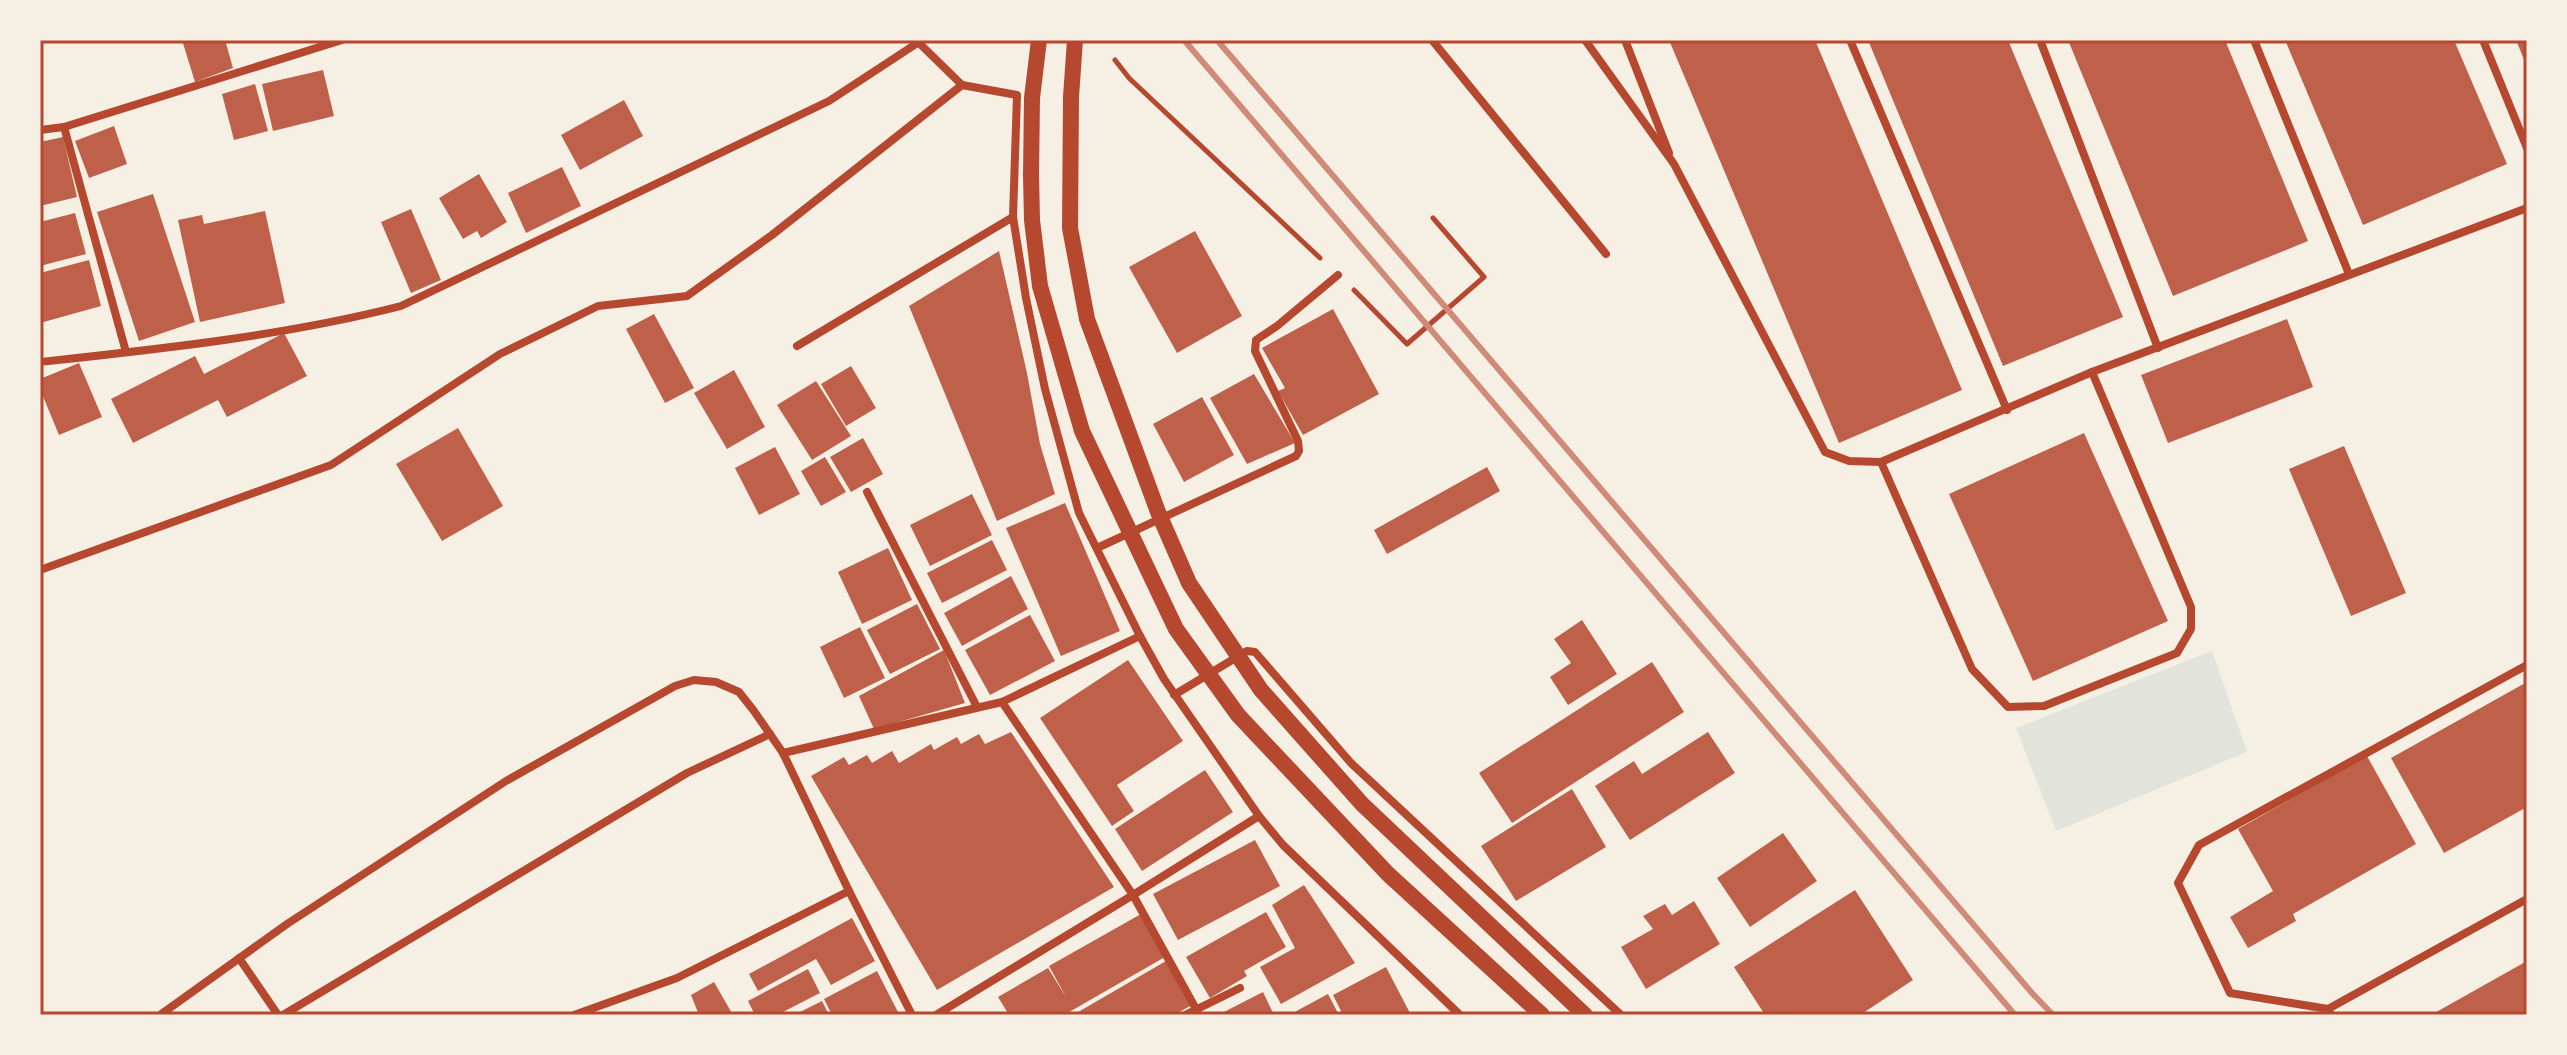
<svg xmlns="http://www.w3.org/2000/svg" width="2567" height="1055" viewBox="0 0 2567 1055" font-family="'IBM Plex Sans',sans-serif">
  <style>
    .green { fill: #e2e4dc }
    .building { fill: #bf614a }
    .lines { fill: none; stroke-linecap: round; stroke-linejoin: round }
    .path { stroke: #b5482f; stroke-width: 5 }
    .minor { stroke: #b5482f; stroke-width: 8 }
    .secondary { stroke: #b5482f; stroke-width: 16 }
    .rail { stroke: #cf8b77; stroke-width: 6 }
    .neatline { fill: none; stroke: #b5482f; stroke-width: 3 }
  </style>
  <rect width="100%" height="100%" fill="#f6efe4"/>
  <path class="green" d="M2212,651L2247,752L2056,831L2016,728Z"/>
  <g class="building">
    <path d="M182,40H225L233,68L195,82Z"/>
    <path d="M1669,40H1815L1962,390L1839,443Z"/>
    <path d="M1868,40H2008L2123,317L2003,366Z"/>
    <path d="M2068,40H2225L2308,241L2173,296Z"/>
    <path d="M2285,40H2454L2507,164L2363,225Z"/>
    <path d="M2516,40H2527V67Z"/>
    <path d="M323,70L334,116L273,131L262,84Z"/>
    <path d="M255,84L268,131L234,140L222,94Z"/>
    <path d="M624,100L643,136L580,170L561,135Z"/>
    <path d="M114,126L127,164L89,178L75,141Z"/>
    <path d="M63,137L77,197L40,206V142Z"/>
    <path d="M562,167L581,206L526,233L508,193Z"/>
    <path d="M479,174L507,222L481,238L477,231L463,239L439,198Z"/>
    <path d="M153,194L195,322L139,341L97,212Z"/>
    <path d="M411,209L441,280L411,293L381,222Z"/>
    <path d="M265,211L285,303L200,322L178,220L202,215L204,224Z"/>
    <path d="M75,213L86,254L40,266V222Z"/>
    <path d="M1195,231L1242,316L1177,353L1129,267Z"/>
    <path d="M999,251L1027,373L1040,444L1055,494L997,521L909,306Z"/>
    <path d="M89,260L101,306L40,323V273Z"/>
    <path d="M1333,309L1379,394L1303,435L1278,391L1285,388L1262,348Z"/>
    <path d="M654,314L694,388L665,403L626,329Z"/>
    <path d="M2287,319L2313,387L2168,443L2141,375Z"/>
    <path d="M284,333L307,376L227,417L218,400L133,443L111,399L195,356L204,374Z"/>
    <path d="M79,363L102,417L59,435L40,389V379Z"/>
    <path d="M851,366L876,408L846,426L821,384Z"/>
    <path d="M734,370L765,427L727,449L694,393Z"/>
    <path d="M1254,374L1295,443L1247,464L1210,398Z"/>
    <path d="M816,381L851,436L812,460L777,405Z"/>
    <path d="M1202,397L1234,455L1184,482L1153,424Z"/>
    <path d="M458,428L503,506L442,541L396,464Z"/>
    <path d="M2084,433L2168,621L2033,681L1949,494Z"/>
    <path d="M863,438L883,474L851,492L830,457Z"/>
    <path d="M2344,446L2406,593L2351,616L2289,469Z"/>
    <path d="M775,447L800,494L759,515L735,468Z"/>
    <path d="M825,457L846,492L821,506L801,471Z"/>
    <path d="M1487,467L1500,491L1387,554L1374,530Z"/>
    <path d="M972,494L992,535L930,566L910,525Z"/>
    <path d="M1065,503L1120,631L1061,656L1006,528Z"/>
    <path d="M992,540L1007,570L942,603L927,573Z"/>
    <path d="M888,548L912,600L862,624L838,572Z"/>
    <path d="M1011,576L1028,609L962,646L944,613Z"/>
    <path d="M917,604L940,649L890,674L867,630Z"/>
    <path d="M1030,615L1055,661L990,695L965,650Z"/>
    <path d="M1582,620L1617,674L1568,705L1550,677L1571,663L1554,639Z"/>
    <path d="M860,627L885,678L844,698L820,647Z"/>
    <path d="M944,650L965,703L874,729L859,696Z"/>
    <path d="M1128,660L1183,741L1117,785L1134,811L1112,826L1040,718Z"/>
    <path d="M1652,662L1684,712L1512,823L1479,773Z"/>
    <path d="M2527,682V807L2444,853L2391,758Z"/>
    <path d="M1011,732L1114,887L937,990L811,776L844,757L849,765L867,755L872,763L892,751L899,763L931,744L934,750L957,737L961,744L979,734L985,744Z"/>
    <path d="M1708,732L1735,773L1630,840L1595,786L1634,761L1642,774Z"/>
    <path d="M2367,756L2416,844L2293,914L2296,921L2248,948L2230,917L2273,891L2238,829Z"/>
    <path d="M1205,770L1233,812L1142,871L1115,829Z"/>
    <path d="M1572,789L1606,847L1516,901L1481,846Z"/>
    <path d="M1783,833L1817,881L1750,927L1717,878Z"/>
    <path d="M1255,840L1280,886L1178,940L1153,894Z"/>
    <path d="M1304,885L1355,963L1281,1004L1260,967L1295,948L1272,905Z"/>
    <path d="M1855,890L1913,980L1860,1015H1765L1734,967Z"/>
    <path d="M1694,901L1720,944L1646,989L1621,947L1653,929L1643,916L1665,904L1672,915Z"/>
    <path d="M1266,912L1286,947L1244,971L1247,976L1210,998L1186,957Z"/>
    <path d="M1141,914L1165,957L1064,1015H1009L998,997L1048,968L1066,997L1049,966Z"/>
    <path d="M852,918L875,961L831,985L816,959L758,991L749,974Z"/>
    <path d="M1166,961L1192,1005L1174,1015H1073Z"/>
    <path d="M2527,961V1015H2431Z"/>
    <path d="M1386,967L1411,1015H1343L1333,995Z"/>
    <path d="M808,969L820,993L777,1015H755L748,1001Z"/>
    <path d="M877,971L899,1014L832,1015L824,999Z"/>
    <path d="M714,982L733,1015H699L691,995Z"/>
    <path d="M1263,992L1274,1015H1218Z"/>
    <path d="M1328,994L1339,1015H1289Z"/>
    <path d="M822,1001L829,1015H794Z"/>
  </g>
  <g class="lines">
    <g class="path">
      <path d="M1115,60L1129,78L1320,258"/>
      <path d="M1354,290L1407,344L1484,277L1433,218"/>
    </g>
    <g class="minor">
      <path d="M916,40L962,85L1017,95L1013,217L1026,298L1045,389L1079,513L1140,636L1164,679L1259,816L1283,845L1460,1015"/>
      <path d="M1432,40L1606,254"/>
      <path d="M1585,40L1674,164L1825,452L1849,461L1881,462L1972,669L2008,707L2044,706L2177,653L2191,629V607L2092,372L2527,208"/>
      <path d="M1625,40L1669,153"/>
      <path d="M1850,40L2007,410"/>
      <path d="M2040,40L2158,348"/>
      <path d="M2254,40L2349,274"/>
      <path d="M2483,40L2527,148"/>
      <path d="M64,127L126,352"/>
      <path d="M40,130L64,127L342,40"/>
      <path d="M797,346L1013,217"/>
      <path d="M40,362C159,349 284,336 401,306L829,101L919,42"/>
      <path d="M1881,462L2092,372"/>
      <path d="M867,492L977,707"/>
      <path d="M1097,548L1296,456L1299,451L1298,441L1255,351L1256,340L1277,326L1338,275"/>
      <path d="M40,570L331,465L500,354L598,306L687,296L772,235L962,85"/>
      <path d="M1174,695L1247,651L1255,652L1351,763L1621,1015"/>
      <path d="M783,753L1002,702L1140,636"/>
      <path d="M239,958L278,1015"/>
      <path d="M1196,1009L1133,895L1259,816"/>
      <path d="M2328,1009L2230,993L2178,883L2199,845L2527,665"/>
      <path d="M160,1015L287,924L506,781L675,686L694,680L716,682L739,692L754,711L783,753L849,891L912,1015"/>
      <path d="M283,1015L687,773L770,734"/>
      <path d="M574,1015L677,978L849,891"/>
      <path d="M936,1015L1133,895L1002,702"/>
      <path d="M1185,1015L1240,988"/>
      <path d="M2331,1015L2328,1009L2527,899"/>
    </g>
    <g class="secondary">
      <path d="M1039,40L1032,98L1031,175L1032,220L1040,286L1082,431L1176,629L1238,715L1388,874L1542,1015"/>
      <path d="M1075,40L1071,97L1070,228L1087,319L1158,512L1189,583L1261,690L1362,804L1585,1015"/>
    </g>
    <g class="rail">
      <path d="M1184,40L2015,1015"/>
      <path d="M1217,40L2032,993L2053,1015"/>
    </g>
  </g>
  <rect width="2567" height="1055" fill="none" stroke="#f6efe4" stroke-width="84"/>
  <rect x="42" y="42" width="2483" height="971" class="neatline"/>
</svg>
